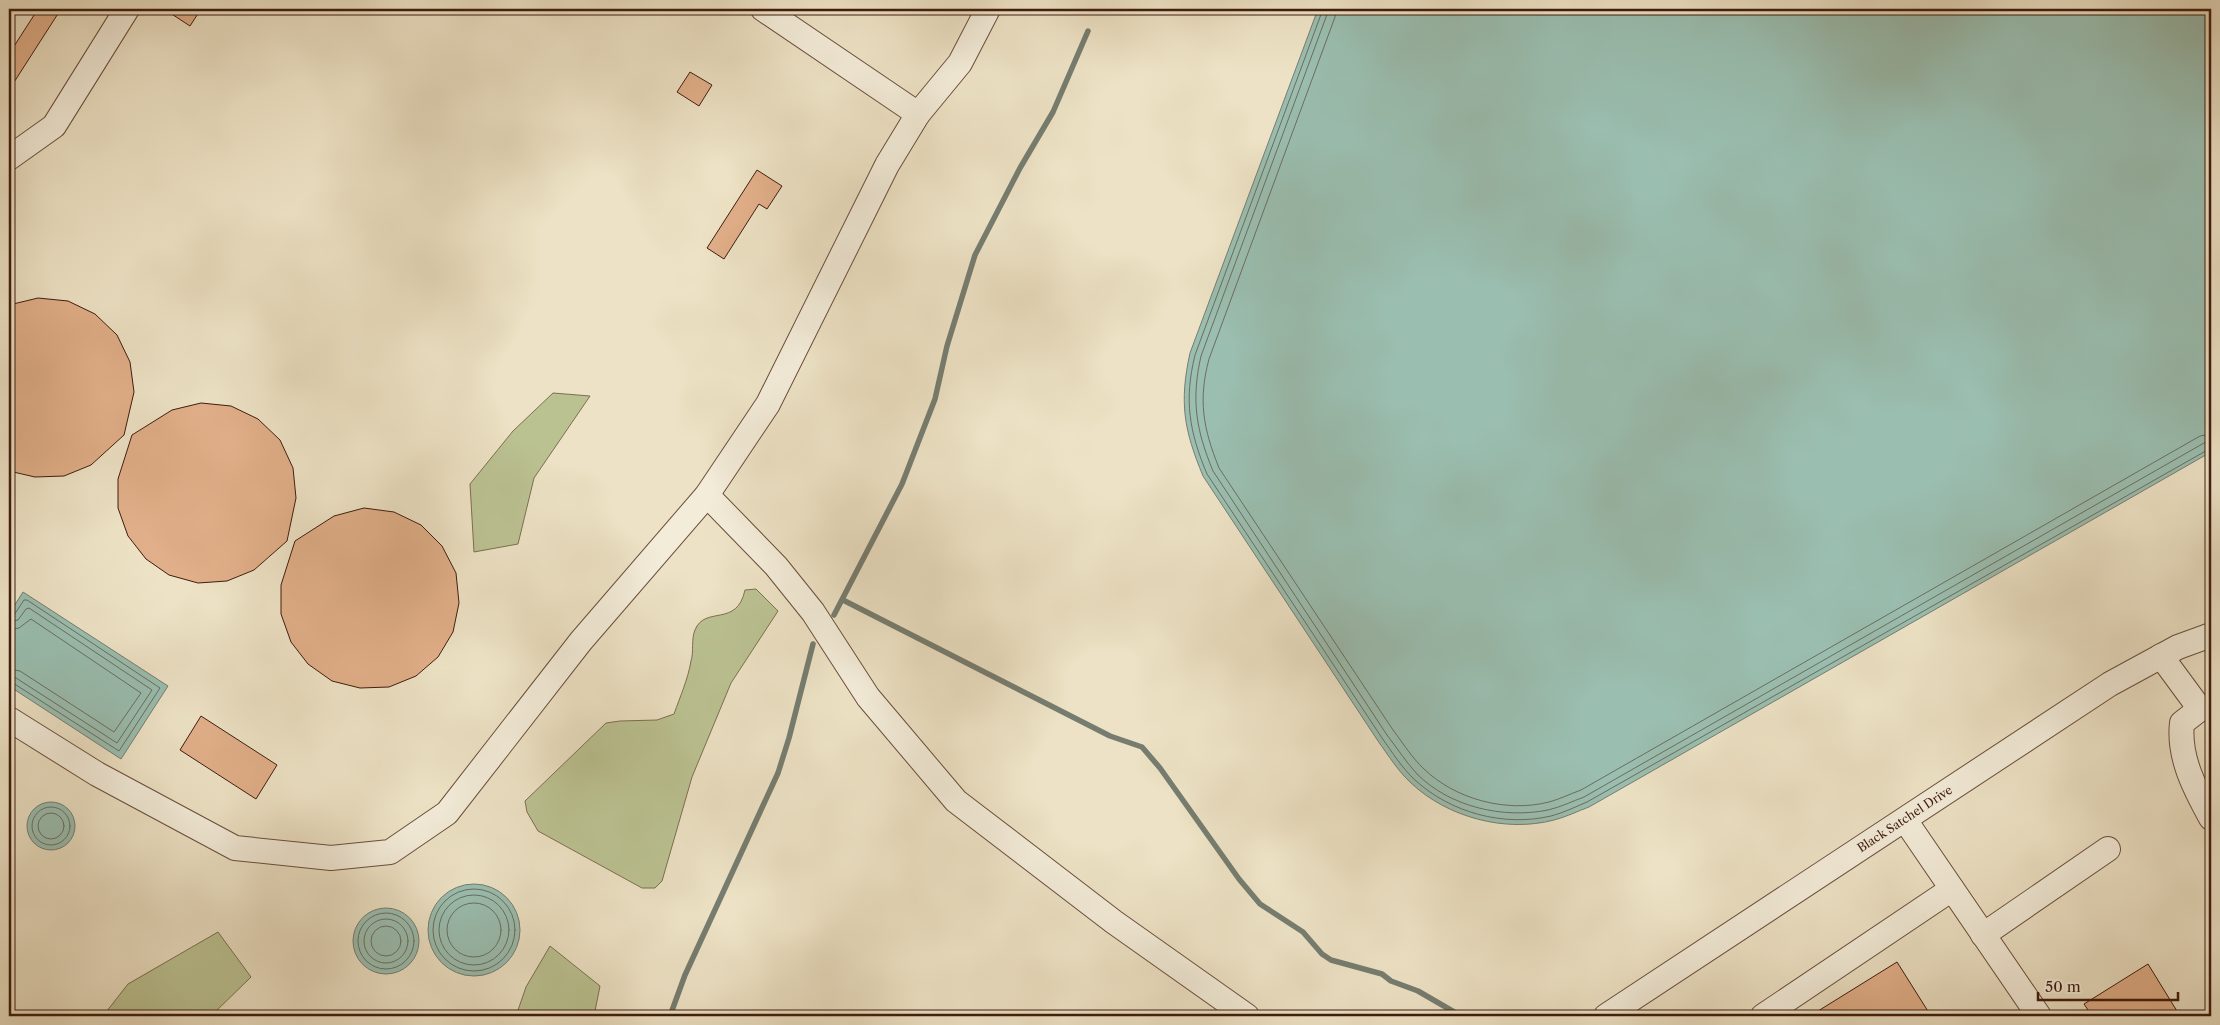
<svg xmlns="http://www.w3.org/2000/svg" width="2220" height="1025" viewBox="0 0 2220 1025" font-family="'Libre Caslon Text',serif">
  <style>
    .green { fill: #bbc292; stroke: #7d6f50 }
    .water { fill: #9abeb0; stroke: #767d70 }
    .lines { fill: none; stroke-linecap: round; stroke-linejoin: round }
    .shore { stroke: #6c6d60; stroke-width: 1 }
    .stream { stroke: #767d70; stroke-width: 5.5 }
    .building { fill: #e1af89; stroke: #3f1c0f }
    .minor-casing { stroke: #6a4e3c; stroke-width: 26 }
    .minor { stroke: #f3ecd9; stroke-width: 24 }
    .labels { text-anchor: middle; stroke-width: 5; stroke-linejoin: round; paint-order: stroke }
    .street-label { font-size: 12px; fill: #3f1c0f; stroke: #f3ecd9 }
  </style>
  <rect width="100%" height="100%" fill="#ede2c5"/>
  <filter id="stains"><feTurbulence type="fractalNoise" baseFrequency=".004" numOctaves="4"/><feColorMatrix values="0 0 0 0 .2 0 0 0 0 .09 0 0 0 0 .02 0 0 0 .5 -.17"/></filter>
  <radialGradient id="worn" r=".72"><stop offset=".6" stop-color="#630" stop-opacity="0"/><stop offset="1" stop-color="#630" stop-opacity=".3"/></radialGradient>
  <g class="green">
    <path d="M553,393L590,396L534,478L518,544L474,552L470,484L513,431Z"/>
    <path d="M756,589L778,611L731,683L692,777L662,881L655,888H642L538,831L527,812L525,801L606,723L620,721L657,720L674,714C680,697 688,679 691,661C694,652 691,639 695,630C705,605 737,628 745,590Z"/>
    <path d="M218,932L251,977L211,1016H103L128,984Z"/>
    <path d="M550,946L600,986L594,1016H516L526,987Z"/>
  </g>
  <g class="water">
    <path d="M1318,9H2211V452L1589,807C1578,811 1566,817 1554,820C1505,833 1447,817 1411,783C1398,771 1388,755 1378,741L1203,476C1184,430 1179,403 1190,353Z"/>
    <path d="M23,592L168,686L121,759L9,686V614Z"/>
    <circle cx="51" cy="826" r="24"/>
    <circle cx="474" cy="930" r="46"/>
    <circle cx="386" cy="941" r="33"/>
  </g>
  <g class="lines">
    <g class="shore">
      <path d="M1323,9L1195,355C1184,400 1189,431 1207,474L1382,738C1392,752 1402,768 1415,780C1451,813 1504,827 1551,816C1563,813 1575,807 1587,802L2211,448"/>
      <path d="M1329,9L1201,356C1191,400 1196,430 1213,471L1387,735C1397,748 1406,762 1417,774C1450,807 1503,819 1548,810C1561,807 1573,801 1584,797L2204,443L2211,441"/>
      <path d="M1336,9L1335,17L1209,359C1198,400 1203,428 1219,468L1393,730C1403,743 1412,758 1424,769C1455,799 1506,813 1549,802C1560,799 1570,794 1581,790L2200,436L2211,434"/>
      <path d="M9,616L14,615L24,600H27L160,688L119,751L13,683L9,682"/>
      <path d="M9,622L18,620L26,609L29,608L152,690L117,743L16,678L9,676"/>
      <path d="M9,630L19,628L31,619L141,693L114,732L20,671L9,669"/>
      <circle cx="51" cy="826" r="19"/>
      <circle cx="51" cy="826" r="13"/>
      <circle cx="474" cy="930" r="41"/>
      <circle cx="474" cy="930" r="35"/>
      <circle cx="474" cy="930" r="27"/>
      <circle cx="386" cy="941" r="28"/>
      <circle cx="386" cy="941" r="22"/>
      <circle cx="386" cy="941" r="15"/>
    </g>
    <g class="stream">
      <path d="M843,600L1110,736L1142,747L1160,768L1239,879L1260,904L1303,932L1322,954L1331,960L1382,974L1391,981L1418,991L1461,1016"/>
      <path d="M834,615L902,484L935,399L947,346L975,255L1020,168L1053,112L1088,31"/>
      <path d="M507,1016V1015"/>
      <path d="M670,1016L685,975L778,773L789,738L813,644"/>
    </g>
  </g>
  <g class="building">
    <path d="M38,9H61L9,90V54Z"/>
    <path d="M164,9H201L190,26Z"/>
    <path d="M690,72L712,85L699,106L677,92Z"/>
    <path d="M757,170L782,186L767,209L759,204L724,259L707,248Z"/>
    <path d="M38,298L68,301L95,314L117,335L130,362L134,392L124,435L91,465L64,476L35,477L9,471V305Z"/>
    <path d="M201,403L231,406L258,419L280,440L293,468L296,498L287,541L254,570L227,581L198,583L169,575L146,559L128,536L118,508V479L132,435L172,410Z"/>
    <path d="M364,508L394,512L421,525L442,546L456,573L459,603L453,632L438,657L416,676L389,687L360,688L332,681L308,664L291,642L281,614V585L295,541L334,516Z"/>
    <path d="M201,716L277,765L256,799L180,750Z"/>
    <path d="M1897,962L1931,1016H1810Z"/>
    <path d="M2148,964L2180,1016H2092L2084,1004Z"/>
  </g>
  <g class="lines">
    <g class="minor-casing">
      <g id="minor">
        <path d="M918,114L960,63L988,9"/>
        <path d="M9,158L54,126L127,9"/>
        <path d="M707,495L776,566L813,612L868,697L956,801L1114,922L1247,1016"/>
        <path d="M2161,656L2200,709"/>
        <path d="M2211,706L2200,709L2182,723C2178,757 2195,789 2211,818"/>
        <path d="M9,719L97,774L235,848L331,858L390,852L447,813L581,641L707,495L768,404L887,165L918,114L763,9"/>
        <path d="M1905,820L2039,1016"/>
        <path d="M1983,935L2108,849"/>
        <path id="s1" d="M1606,1016L2110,684L2178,647L2211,635"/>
        <path d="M1763,1016L1952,889"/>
      </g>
    </g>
    <use href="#minor" class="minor"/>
  </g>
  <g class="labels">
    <g class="street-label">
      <text dy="4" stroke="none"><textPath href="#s1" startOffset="358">Black Satchel Drive</textPath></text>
    </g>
  </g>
  <rect width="2220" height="1025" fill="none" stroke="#ede2c5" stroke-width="30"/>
  <rect x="10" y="10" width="2200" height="1005" fill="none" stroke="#3f1c0f" stroke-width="2.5"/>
  <rect x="15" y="15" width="2190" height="995" fill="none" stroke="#3f1c0f"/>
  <path d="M2038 992v8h140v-8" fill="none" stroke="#3f1c0f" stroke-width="2.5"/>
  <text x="2045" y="992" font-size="15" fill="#3f1c0f" stroke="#f3ecd9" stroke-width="4" paint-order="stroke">50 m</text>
  <rect width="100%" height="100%" filter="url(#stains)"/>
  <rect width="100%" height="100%" fill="url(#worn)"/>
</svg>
